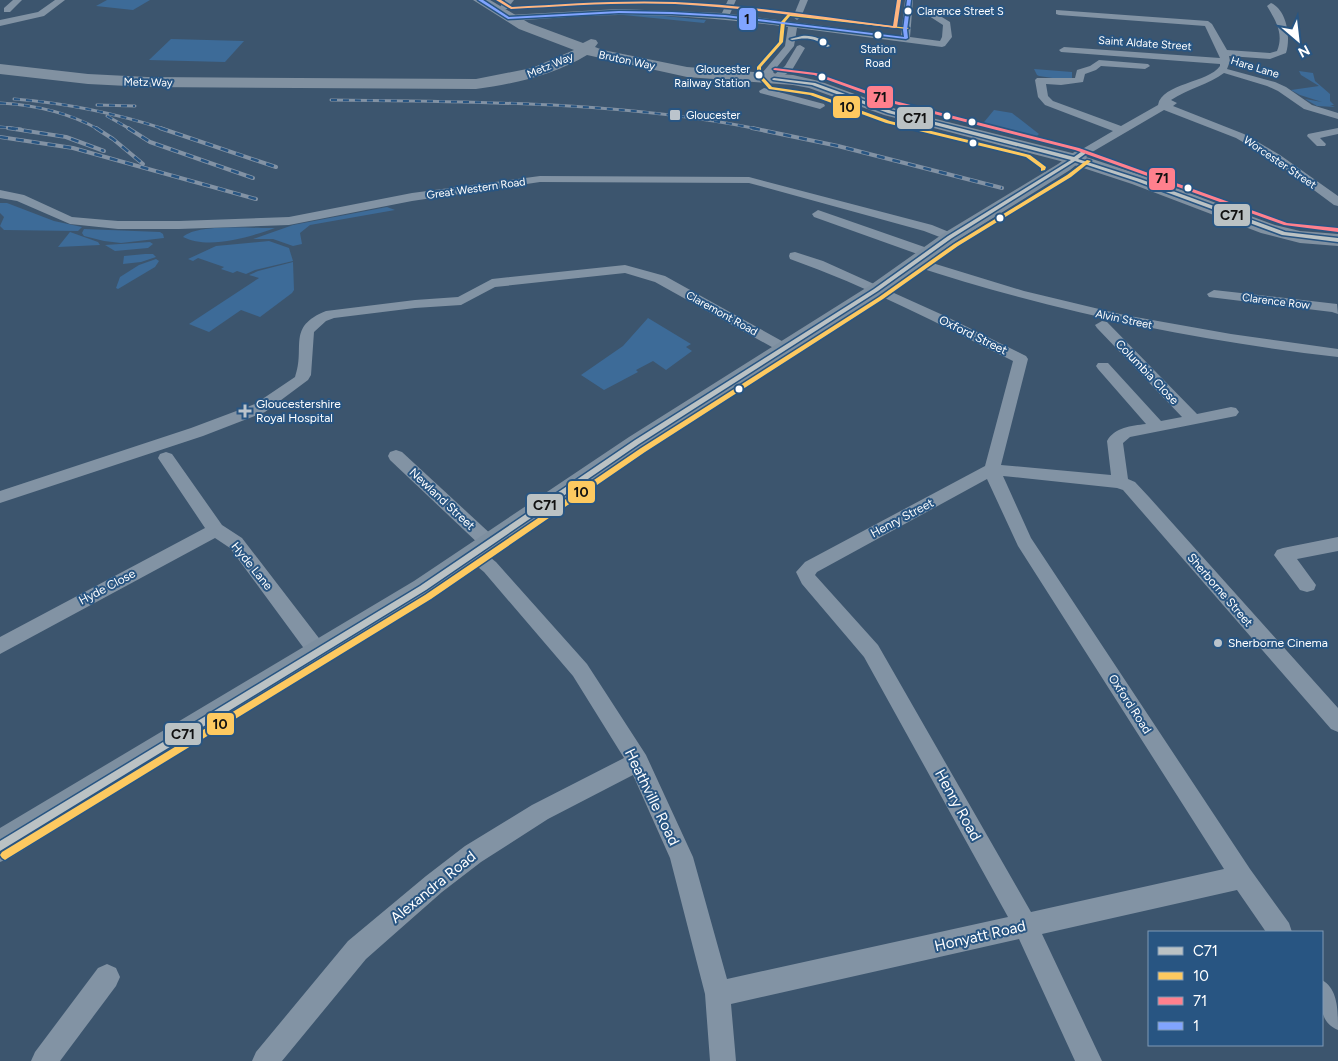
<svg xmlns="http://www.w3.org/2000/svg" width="1338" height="1061" viewBox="0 0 1338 1061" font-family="Figtree,sans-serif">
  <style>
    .green { fill: #3d6b98 }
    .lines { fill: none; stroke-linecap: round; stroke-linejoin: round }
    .street { fill: #8293a4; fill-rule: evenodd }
    .secondary { fill: #7d8fa0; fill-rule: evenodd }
    .primary { fill: #8191a1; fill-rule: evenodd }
    .rail-far1-casing { stroke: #8292a4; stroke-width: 3 }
    .rail-casing { stroke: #8292a4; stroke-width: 4 }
    .rail-far1 { stroke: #285582; stroke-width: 2; stroke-dasharray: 6; stroke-linecap: butt }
    .rail { stroke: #285582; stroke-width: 2.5; stroke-dasharray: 8; stroke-linecap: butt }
    .bus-1-casing { stroke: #285582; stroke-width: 3 }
    .bus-2-casing { stroke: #285582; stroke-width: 3 }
    .bus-3-casing { stroke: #285582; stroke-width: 3 }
    .bus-4-casing { stroke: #285582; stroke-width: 3 }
    .bus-5-casing { stroke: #285582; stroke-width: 3 }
    .bus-1 { fill: #bbc2c4; fill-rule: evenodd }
    .bus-2 { fill: #fdc960; fill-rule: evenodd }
    .bus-3 { fill: #ff808d; fill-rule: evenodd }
    .bus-4 { fill: #80a4ff; fill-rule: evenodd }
    .bus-5 { fill: #ffb580; fill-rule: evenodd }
    .bus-dot { fill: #fff; stroke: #285582; stroke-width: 2 }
    .poi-dot { fill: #bbc4cc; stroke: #285582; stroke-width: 2 }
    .labels { text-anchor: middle; stroke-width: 4; stroke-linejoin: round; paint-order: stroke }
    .bus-label { font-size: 11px; fill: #fff; stroke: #285582; text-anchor: start }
    .far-street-label { font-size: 11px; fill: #fff; stroke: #285582 }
    .far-poi-label { font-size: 11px; fill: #fff; stroke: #285582; text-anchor: start }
    .street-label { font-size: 12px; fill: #fff; stroke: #285582 }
    .poi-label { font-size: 12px; fill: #fff; stroke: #285582; text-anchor: start }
    .near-street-label { font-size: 15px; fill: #fff; stroke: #285582 }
    .line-badge { stroke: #285582; stroke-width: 2 }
    .pale-badge-label { font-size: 14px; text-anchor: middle; font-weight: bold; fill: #111 }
  </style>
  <rect width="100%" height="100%" fill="#3c556e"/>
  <g class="green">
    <path d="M107,0H150L133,10L96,6Z"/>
    <path d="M623,15H653L706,20L704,23Z"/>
    <path d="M171,39L244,41L225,62L149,60Z"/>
    <path d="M1034,69L1072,72V79L1066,80L1039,76L1037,75Z"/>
    <path d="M1299,71L1313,73L1315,81L1330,94V101L1334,105H1330L1335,107L1317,106L1305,99L1322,102L1300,95L1291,90L1319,86L1301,75Z"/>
    <path d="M994,110L1012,113L1039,134L1033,140L980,127Z"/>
    <path d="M0,203H7L54,221L82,227L78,231L4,230L0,226L4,217L0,213Z"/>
    <path d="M387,207L395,210L310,225L300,233L302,244L293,246L273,239H253L293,225Z"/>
    <path d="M275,228C249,237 209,250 183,237C198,223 254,229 275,228Z"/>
    <path d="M84,229L160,232L163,234L164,238L121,243L104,241L84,236L82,233Z"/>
    <path d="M70,232L98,242L100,245L58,247Z"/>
    <path d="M269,241L289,248L293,261L255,270L246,274L237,271L233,273L221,269L224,267L198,258L193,261L188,259L216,246Z"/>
    <path d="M150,242L153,244L148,248L115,251L105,245Z"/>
    <path d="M145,254H153L156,257L141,262L123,264L124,256Z"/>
    <path d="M156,259L159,261L155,267L118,289L116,288L120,277L139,265Z"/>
    <path d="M293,262L294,290L292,293L260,317L241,310L209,332L189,324L259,278L249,275L258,271Z"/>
    <path d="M648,318L691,344L686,347L692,351L666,370L653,361L636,370L638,372L604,390L581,375L623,346Z"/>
  </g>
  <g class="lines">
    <g class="street">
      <path d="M13,0H22L10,12H4V8Z"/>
      <path d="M55,0H65L44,16L0,26V20L38,12Z"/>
      <path d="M505,0H514L507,9H501L500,7Z"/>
      <path d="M728,0H736L730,14L901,36L905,0H913L910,37L940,41L942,37L943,25L929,16V12L932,11L950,22L952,37L945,46L942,47L797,28L794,46L773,72L775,74L785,66L797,46L800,45L805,48L792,70L774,82L771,81L763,72L785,46L788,27C732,20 676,14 619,15C582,15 545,19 508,21L504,18L508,15L619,9L722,13Z"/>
      <path d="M800,0H808L801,17L797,20L793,17Z"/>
      <path d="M1271,3C1287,10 1291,38 1286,53L1270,59L1229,56L1230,61L1227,69L1275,82L1286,87L1312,105L1338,113V119L1304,109L1278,91L1267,86L1224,73C1210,84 1187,89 1171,100L1177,103L1173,106L1244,134L1280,155L1338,196V206L1334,205L1272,159L1236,138L1164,110L1087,155H1079L1077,153L1079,151L1113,131L1045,105L1038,97L1035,80L1037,78H1075L1077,70L1090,66L1099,60L1148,64L1150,66L1145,69L1101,66L1096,70L1085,74L1083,82L1061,85L1046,84L1048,96L1053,101L1121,126L1158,105C1162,83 1208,83 1220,66V64L1061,52L1059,50L1064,47L1220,58L1205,26L1059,15L1056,14V10L1208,21L1212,24L1227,50L1270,53L1277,51C1284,34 1276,21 1267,6Z"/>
      <path d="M764,88L824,104L825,106L820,109L760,93L759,91Z"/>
      <path d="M1338,128V134L1320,138L1326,144L1325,146H1317L1307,136L1308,134Z"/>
      <path d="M540,176L749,177L932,225L954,234L956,237L950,241L924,231L749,183L540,182L412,201L289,225L179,229H118L70,224L17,201L0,198V190L24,195L72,217L118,221H179L289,217L412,193Z"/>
      <path d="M818,210L933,250L934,253L928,257L923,256L814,217L812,214Z"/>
      <path d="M795,252L823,261L945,316L1026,356L1028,359L1001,465L1111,475L1107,441C1115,427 1131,426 1146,424L1098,369L1096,366L1098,363H1108L1161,421L1182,417L1097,328L1095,325L1102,321L1107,322L1197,414L1231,407L1236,408L1239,412L1236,416L1231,417L1130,437L1123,443L1128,479L1135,482L1149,497L1338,708V732L1331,729L1123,490L1117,488L1003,476L1031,538L1250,869L1289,923L1292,932H1266L1237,890L1042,934L1102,1061H1075L1019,939L731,1004L736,1061H710L705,994L670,858L633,775L548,819L481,862L442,892L366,959L282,1061H252L256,1052L348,941L426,876L465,846L532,805L624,758L573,676L484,572L467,558L464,553L467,548C479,544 487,555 496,562L587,664L646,755L693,857L727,979L1008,917L864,657L802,584L796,572L805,562L985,466L1013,361C941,325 867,286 790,259L789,256L790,253ZM987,479L1018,546L1224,869L1031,912L878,645L815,575L817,572Z"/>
      <path d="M916,258L1024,291L1124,315L1231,334L1338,349V357C1192,340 1051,311 911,265L910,262L911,259Z"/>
      <path d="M625,265L665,276L789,345L791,348L789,351H779L655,282L625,273L495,287L461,305L415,308L334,318L326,321L314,332L311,375L308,380L265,412L203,436L0,503V491L191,428L255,404L295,377C306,347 286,327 326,311L415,300L458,297L492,279Z"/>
      <path d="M1214,290L1337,304L1338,314L1332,312L1209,297L1207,294Z"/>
      <path d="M396,450L402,452L494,537L497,542L494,547L488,549L482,547L390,460L388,456L390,452Z"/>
      <path d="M166,452L172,454L222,525L242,538L325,646L328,652L325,658L318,660L311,658L230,548L215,538L0,654V637L205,528L158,458L160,454Z"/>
      <path d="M1338,537V551L1297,559L1316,585L1314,590L1307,592L1300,590L1274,555L1277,550L1283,548Z"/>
      <path d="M107,964L116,968L120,977L116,986L60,1061H31L35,1052L98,968Z"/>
      <path d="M1322,980C1338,989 1338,1010 1338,1030C1317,1021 1321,1000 1322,980Z"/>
    </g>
    <path class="secondary" d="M1083,148L1089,150L1091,153L1070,170L956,241L883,294L645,447L432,595L12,857L0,862V828L414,581L629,437L869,286L944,233L1058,164L1077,150Z"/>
    <path class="primary" d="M473,0H490L529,23L583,43L591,39L596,40L598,43L595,47L603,50L687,67L793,75L819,81L896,109L1080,155L1144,176L1275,225L1300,231L1338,234V246L1300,243L1261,233L1132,184L1068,163L884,115L809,88L793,85L687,77L587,55C554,75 514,84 476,89L147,87L88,84L0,74V64L88,74L147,77L476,79L532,68L574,50L519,29Z"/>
    <g class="rail-far1-casing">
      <g id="rail-far1">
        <path d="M14,99C65,103 115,113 164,129"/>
        <path d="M331,100C473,102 618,101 758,129"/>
        <path d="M0,103C35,105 67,112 98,129"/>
        <path d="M97,105L135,106"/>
        <path d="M107,116L130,129"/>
        <path d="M0,127L21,129"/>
      </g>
    </g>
    <g class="rail-casing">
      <g id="rail">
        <path d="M8,128L66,137L104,151"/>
        <path d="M96,128L113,139L143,164"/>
        <path d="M128,128L150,142L253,178"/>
        <path d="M160,128L276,167"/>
        <path d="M752,128L838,146L1002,188"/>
        <path d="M0,137L73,148L256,199"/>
      </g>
    </g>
    <use href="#rail-far1" class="rail-far1"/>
    <use href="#rail" class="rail"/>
    <g class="bus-1-casing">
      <g id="bus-1">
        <path d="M802,36C813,35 822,39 830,46L827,47C816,38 806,37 792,40L790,39Z"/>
        <path d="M774,78L815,83L892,111L1074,157L1081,152H1085V154L1078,159L1140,179L1285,232L1338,238V242L1282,235L1136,181L1075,161L952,238L878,291L639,444L426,590L0,851V841L420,586L635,440L874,289L948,236L1071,160L888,113L812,85L773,80L772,79Z"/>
      </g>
    </g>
    <g class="bus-2-casing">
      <g id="bus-2">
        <path d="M788,14L909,28L907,29L790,16L785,22L783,42L761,67V75L772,87L813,93L890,121L1030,155L1046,167L1045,170L1041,171V168L1026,157L886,123L810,95L769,89L757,75V67L779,42L781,22Z"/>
        <path d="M1087,160L1091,161L1071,177L958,246L883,299L645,452L431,599L8,858L5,860L2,858L0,855L2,852L425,595L641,448L879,297L954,244L1067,175Z"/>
      </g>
    </g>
    <g class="bus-3-casing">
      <path id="bus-3" d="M775,68L816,73L895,101L1079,148L1287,223L1338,228V232L1284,225L1075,150L891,103L814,75L774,70L773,69Z"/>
    </g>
    <g class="bus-4-casing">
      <path id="bus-4" d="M478,0H483L509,17L619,11L672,12L725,15L904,37L903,30L907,0H911L907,30L908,38L906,39L725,17L672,14L619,13L508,19Z"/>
    </g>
    <g class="bus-5-casing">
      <path id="bus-5" d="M496,0H501L512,7C566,4 620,0 675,2C748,5 821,17 893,26L897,0H901L897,27L895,28C822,19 749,8 675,4C620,2 566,6 511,9Z"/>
    </g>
    <use href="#bus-1" class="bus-1"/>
    <use href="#bus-2" class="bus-2"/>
    <use href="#bus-3" class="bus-3"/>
    <use href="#bus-4" class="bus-4"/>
    <use href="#bus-5" class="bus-5"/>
  </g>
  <g class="bus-dot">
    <circle cx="908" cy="11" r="4.5"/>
    <circle cx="878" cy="35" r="4.5"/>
    <circle cx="823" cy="42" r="4.5"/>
    <circle cx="759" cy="75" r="4.5"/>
    <circle cx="822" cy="77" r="4.5"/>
    <circle cx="947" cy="116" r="4.5"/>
    <circle cx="972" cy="122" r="4.5"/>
    <circle cx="973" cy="143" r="4.5"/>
    <circle cx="1188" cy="188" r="4.5"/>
    <circle cx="1000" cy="218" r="4.5"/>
    <circle cx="739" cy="389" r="4.5"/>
  </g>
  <g class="poi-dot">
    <rect x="669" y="109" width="12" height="12" rx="2.5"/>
    <path d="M242.5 403.5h5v5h5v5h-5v5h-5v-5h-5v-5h5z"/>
    <circle cx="1218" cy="643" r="5"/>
  </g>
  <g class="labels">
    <g class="bus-label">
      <text x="917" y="15">Clarence Street S</text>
      <text x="878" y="53" text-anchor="middle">Station<tspan x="878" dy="14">Road</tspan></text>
      <text x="750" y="73" text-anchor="end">Gloucester<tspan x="750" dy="14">Railway Station</tspan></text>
    </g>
    <g class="far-street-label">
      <text transform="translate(1145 43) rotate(4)" y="4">Saint Aldate Street</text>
      <text transform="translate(627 60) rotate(12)" y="4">Bruton Way</text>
      <text transform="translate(550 65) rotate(-23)" y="4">Metz Way</text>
      <text transform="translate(1255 67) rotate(17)" y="4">Hare Lane</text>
      <text transform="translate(148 82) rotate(1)" y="4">Metz Way</text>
      <text transform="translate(1280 162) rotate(34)" y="4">Worcester Street</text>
      <text transform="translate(476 188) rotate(-8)" y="4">Great Western Road</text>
      <text transform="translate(1276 301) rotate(7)" y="4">Clarence Row</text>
      <text transform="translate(722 313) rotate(29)" y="4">Claremont Road</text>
      <text transform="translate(1124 319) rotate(12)" y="4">Alvin Street</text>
    </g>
    <g class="far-poi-label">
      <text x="686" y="119">Gloucester</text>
    </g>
    <g class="street-label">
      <text transform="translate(973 335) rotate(26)" y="4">Oxford Street</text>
      <text transform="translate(1147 372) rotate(46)" y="4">Columbia Close</text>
      <text transform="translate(442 499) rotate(43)" y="4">Newland Street</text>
      <text transform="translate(902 518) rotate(-28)" y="4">Henry Street</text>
      <text transform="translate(252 566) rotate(51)" y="4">Hyde Lane</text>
      <text transform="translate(107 587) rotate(-28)" y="4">Hyde Close</text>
      <text transform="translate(1220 590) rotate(49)" y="4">Sherborne Street</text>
      <text transform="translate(1130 704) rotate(57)" y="4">Oxford Road</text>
    </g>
    <g class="poi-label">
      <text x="256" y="408">Gloucestershire<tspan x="256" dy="14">Royal Hospital</tspan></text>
      <text x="1228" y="647">Sherborne Cinema</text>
    </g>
    <g class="near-street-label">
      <text transform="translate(652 797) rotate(64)" y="5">Heathville Road</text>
      <text transform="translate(958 805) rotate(61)" y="5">Henry Road</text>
      <text transform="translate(433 887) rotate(-39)" y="5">Alexandra Road</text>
      <text transform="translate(980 936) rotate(-13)" y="5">Honyatt Road</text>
    </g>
  </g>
  <g class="line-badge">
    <rect x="738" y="7" width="19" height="24" rx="5" fill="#80a4ff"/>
    <rect x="866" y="85" width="28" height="24" rx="5" fill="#ff808d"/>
    <rect x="832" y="95" width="29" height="24" rx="5" fill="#fdc960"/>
    <rect x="896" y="106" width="38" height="24" rx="5" fill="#bbc2c4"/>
    <rect x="1148" y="167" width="28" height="24" rx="5" fill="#ff808d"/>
    <rect x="1213" y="203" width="38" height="24" rx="5" fill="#bbc2c4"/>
    <rect x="567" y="480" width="29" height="24" rx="5" fill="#fdc960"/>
    <rect x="526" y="493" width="38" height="24" rx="5" fill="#bbc2c4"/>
    <rect x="206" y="712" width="29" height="24" rx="5" fill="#fdc960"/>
    <rect x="164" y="722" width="38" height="24" rx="5" fill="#bbc2c4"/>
  </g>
  <g class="pale-badge-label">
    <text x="747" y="24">1</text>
    <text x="880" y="102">71</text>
    <text x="847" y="112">10</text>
    <text x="915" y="123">C71</text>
    <text x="1162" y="183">71</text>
    <text x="1232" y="220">C71</text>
    <text x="581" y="497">10</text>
    <text x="545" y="510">C71</text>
    <text x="220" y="729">10</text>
    <text x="183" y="739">C71</text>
  </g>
  <rect x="1148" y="931" width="175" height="115" fill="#285582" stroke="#7e99b4"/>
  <rect x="1158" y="947" width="25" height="8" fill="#bbc2c4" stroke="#7e99b4"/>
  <text x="1193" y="956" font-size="15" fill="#ffffff">C71</text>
  <rect x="1158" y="972" width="25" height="8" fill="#fdc960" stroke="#7e99b4"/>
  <text x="1193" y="981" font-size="15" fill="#ffffff">10</text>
  <rect x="1158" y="997" width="25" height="8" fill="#ff808d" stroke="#7e99b4"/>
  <text x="1193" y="1006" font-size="15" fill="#ffffff">71</text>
  <rect x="1158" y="1022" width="25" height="8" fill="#80a4ff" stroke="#7e99b4"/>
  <text x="1193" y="1031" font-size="15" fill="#ffffff">1</text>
  <g transform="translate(1298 40) rotate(152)" stroke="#285582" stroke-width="4" paint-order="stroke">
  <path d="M0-4L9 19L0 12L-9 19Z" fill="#ffffff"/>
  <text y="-8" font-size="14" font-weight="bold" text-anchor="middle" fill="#ffffff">N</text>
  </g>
</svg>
